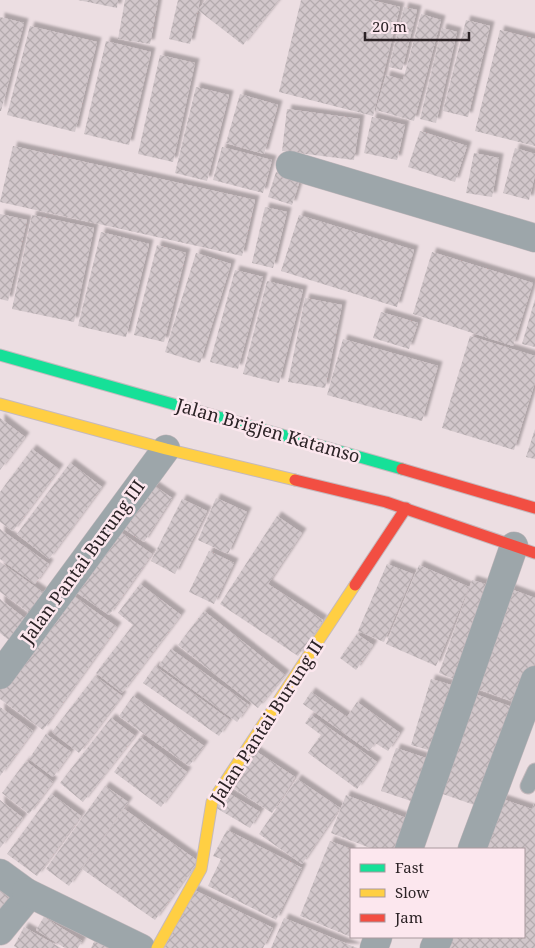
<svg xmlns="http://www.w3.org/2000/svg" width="535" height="948" viewBox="0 0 535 948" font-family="'Noto Serif',serif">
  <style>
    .building { fill: url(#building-cross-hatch); filter: url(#shadow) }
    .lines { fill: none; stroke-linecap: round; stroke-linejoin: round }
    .lane-casing { stroke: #c5b9bd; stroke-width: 17 }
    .street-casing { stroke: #c5b9bd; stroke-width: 29 }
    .fast-casing { stroke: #c5b9bd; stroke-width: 13 }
    .slow-casing { stroke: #c5b9bd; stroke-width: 13 }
    .jam-casing { stroke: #c5b9bd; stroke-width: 13 }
    .lane { stroke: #9da6aa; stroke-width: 15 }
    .street { stroke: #9da6aa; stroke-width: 28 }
    .fast { stroke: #16e098; stroke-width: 11 }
    .slow { stroke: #ffcf43; stroke-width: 11 }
    .jam { stroke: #f24e42; stroke-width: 11 }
    .labels { text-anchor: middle; stroke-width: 5; stroke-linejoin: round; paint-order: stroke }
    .street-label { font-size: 18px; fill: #2c2326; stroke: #fce7ee }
  </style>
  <defs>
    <pattern id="building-cross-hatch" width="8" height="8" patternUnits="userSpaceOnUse" patternTransform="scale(1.25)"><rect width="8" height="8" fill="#d2c7cb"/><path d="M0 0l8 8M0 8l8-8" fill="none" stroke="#b4abae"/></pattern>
    <filter id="shadow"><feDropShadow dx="4.5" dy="-4.5" stdDeviation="1" flood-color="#0004"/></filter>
  </defs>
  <rect width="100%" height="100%" fill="#ecdee2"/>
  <g class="building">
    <path d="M78,0H118L117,8Z"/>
    <path d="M125,0H158L150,44L118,39Z"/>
    <path d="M178,0H200L190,44L169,39Z"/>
    <path d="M206,0H279L243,45L198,10Z"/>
    <path d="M301,0H371L400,7L373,116L279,92Z"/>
    <path d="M404,7L417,10L402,70L389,67Z"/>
    <path d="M421,14L441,20L414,121L376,110L386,75L403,80Z"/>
    <path d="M0,17L24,23L1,111H0Z"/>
    <path d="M466,20L490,26L468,117L443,111Z"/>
    <path d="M30,26L97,42L75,132L7,115Z"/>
    <path d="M442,28L457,32L436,123L420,119Z"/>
    <path d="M500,30L535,39V146L475,131Z"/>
    <path d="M106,41L151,52L129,145L84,134Z"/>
    <path d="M160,55L195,63L173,162L138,154Z"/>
    <path d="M196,87L229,95L207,181L175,173Z"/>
    <path d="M240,94L278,105L264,154L226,143Z"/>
    <path d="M287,109L360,119L354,160L282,151Z"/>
    <path d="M372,117L405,125L397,160L364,153Z"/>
    <path d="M420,131L467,146L455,182L408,167Z"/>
    <path d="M13,146L255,200L242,256L0,202Z"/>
    <path d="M222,147L272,160L263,193L213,180Z"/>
    <path d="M515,148L535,154V175L529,200L503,193Z"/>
    <path d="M474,153L499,158L492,197L466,193Z"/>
    <path d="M276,172L300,180L292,205L268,197Z"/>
    <path d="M265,207L287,212L273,268L252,263Z"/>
    <path d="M0,214L27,220L8,301L0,299Z"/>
    <path d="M32,215L94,228L74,322L12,309Z"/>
    <path d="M299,215L414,250L397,307L281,271Z"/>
    <path d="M101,232L149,244L126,337L78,326Z"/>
    <path d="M157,245L186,253L164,342L134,335Z"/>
    <path d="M432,252L533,283L513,346L413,314Z"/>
    <path d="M196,253L231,264L200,363L165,352Z"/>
    <path d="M235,270L263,277L238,369L210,362Z"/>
    <path d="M267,281L303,290L279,383L243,374Z"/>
    <path d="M305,298L342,305L325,388L288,382Z"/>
    <path d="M535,299V347L522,344Z"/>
    <path d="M381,312L418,323L409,349L373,338Z"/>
    <path d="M470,336L535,356V382L514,450L442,428Z"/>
    <path d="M343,339L438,366L422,421L327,395Z"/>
    <path d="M0,418L25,437L0,470Z"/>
    <path d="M535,429V459L526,457Z"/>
    <path d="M32,449L59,469L13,531L0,522V492Z"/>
    <path d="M70,463L102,487L49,559L17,534Z"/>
    <path d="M147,481L172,498L144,542L118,525Z"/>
    <path d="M216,498L247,512L228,554L198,540Z"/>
    <path d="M182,499L207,511L175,574L151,561Z"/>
    <path d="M277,516L302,533L268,584L323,620L298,656L220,604Z"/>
    <path d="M0,529L49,564L35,584L0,559Z"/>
    <path d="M116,529L152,554L109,615L73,590Z"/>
    <path d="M209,551L234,563L214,604L189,592Z"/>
    <path d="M0,562L48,596L34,616L0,592Z"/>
    <path d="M387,564L413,574L384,642L358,631Z"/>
    <path d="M419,565L469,587L436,666L386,644Z"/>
    <path d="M472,580L495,587L461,682L439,673Z"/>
    <path d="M140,584L181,615L122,693L96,673L133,625L118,613Z"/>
    <path d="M508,588L535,598V662L520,704L472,687Z"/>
    <path d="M68,592L117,627L43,730L0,699V686Z"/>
    <path d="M0,599L32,624L16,646L0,633Z"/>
    <path d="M204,611L285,675L258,708L178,645Z"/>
    <path d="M357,634L373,645L356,670L340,658Z"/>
    <path d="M171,649L249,705L237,722L159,665Z"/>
    <path d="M155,666L230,720L219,736L143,683Z"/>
    <path d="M95,676L122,696L79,753L52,732Z"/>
    <path d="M431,679L455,686L435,752L411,745Z"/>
    <path d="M311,692L347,717L357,702L400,733L388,751L375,743L369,751L303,704Z"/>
    <path d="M472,693L515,708L480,807L437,792Z"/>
    <path d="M133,696L204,746L189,766L119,716Z"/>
    <path d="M0,707L33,731L0,776Z"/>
    <path d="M311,715L377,762L357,789L308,753L321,735L305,723Z"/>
    <path d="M111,718L135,736L83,802L60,783Z"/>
    <path d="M46,734L71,752L53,777L29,759Z"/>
    <path d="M140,737L187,772L161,807L114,772Z"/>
    <path d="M396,748L435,761L420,804L381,791Z"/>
    <path d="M254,750L295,777L272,813L230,786Z"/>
    <path d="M26,761L53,782L29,814L2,793Z"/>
    <path d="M297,779L340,808L302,864L259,834Z"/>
    <path d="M105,786L128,802L69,886L46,869Z"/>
    <path d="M223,790L260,812L250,828L213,806Z"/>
    <path d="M51,794L81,816L37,876L7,854Z"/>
    <path d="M346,795L414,821L403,849H373L331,833Z"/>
    <path d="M502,799L532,809L535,802V948H447L451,937H524V849H483Z"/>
    <path d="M0,800L23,818L0,848Z"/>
    <path d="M124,809L198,861L155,920L82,869Z"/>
    <path d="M227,830L302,868L276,920L208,886L221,859L213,856Z"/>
    <path d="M330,841L351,849V937L300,916Z"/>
    <path d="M0,877L24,896L0,927Z"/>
    <path d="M192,889L273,928L263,948H164Z"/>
    <path d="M44,917L82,941L78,948H65L36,930Z"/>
    <path d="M284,918L357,948H271Z"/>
    <path d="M24,927L61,948H17L14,946Z"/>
    <path d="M95,940L115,948H91Z"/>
  </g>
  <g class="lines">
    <g class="lane-casing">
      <path id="lane" d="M528,786L535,771"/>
    </g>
    <g class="street-casing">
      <g id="street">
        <path d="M290,165L535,238"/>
        <path d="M0,675L166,449"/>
        <path d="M409,849L514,546"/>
        <path d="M472,849L535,680"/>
        <path d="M0,873L26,892L27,898L0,931"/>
        <path d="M26,892L141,948"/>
        <path d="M374,948L378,937"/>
        <path d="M434,948L439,937"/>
      </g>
    </g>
    <g class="fast-casing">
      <path id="fast" d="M0,355L402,469"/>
    </g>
    <g class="slow-casing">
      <g id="slow">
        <path d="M0,404L166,449L295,480"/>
        <path d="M157,948L201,869L212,802L355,585"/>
      </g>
    </g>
    <g class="jam-casing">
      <g id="jam">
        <path d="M402,469L535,508"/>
        <path d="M295,480L386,502L535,553"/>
        <path d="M355,585L406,508"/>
      </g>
    </g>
    <use href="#lane" class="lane"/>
    <use href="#street" class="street"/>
    <use href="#fast" class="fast"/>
    <use href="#slow" class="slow"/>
    <use href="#jam" class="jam"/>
  </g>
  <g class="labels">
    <g class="street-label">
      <text transform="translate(268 431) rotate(16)" y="6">Jalan Brigjen Katamso</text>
      <text transform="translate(83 562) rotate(-54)" y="6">Jalan Pantai Burung III</text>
      <text transform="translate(267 722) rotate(-57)" y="6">Jalan Pantai Burung II</text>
    </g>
  </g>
  <rect x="350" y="848" width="175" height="90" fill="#fce7ee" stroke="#a9999e"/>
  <rect x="360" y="864" width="25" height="8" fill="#16e098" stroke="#a9999e"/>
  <text x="395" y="873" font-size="15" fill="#2c2326">Fast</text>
  <rect x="360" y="889" width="25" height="8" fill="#ffcf43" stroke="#a9999e"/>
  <text x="395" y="898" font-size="15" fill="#2c2326">Slow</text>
  <rect x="360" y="914" width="25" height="8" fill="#f24e42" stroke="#a9999e"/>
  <text x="395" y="923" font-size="15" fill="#2c2326">Jam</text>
  <path d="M365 32v8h104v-8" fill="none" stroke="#2c2326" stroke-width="2.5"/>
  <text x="372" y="32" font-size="15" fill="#2c2326" stroke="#fce7ee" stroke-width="4" paint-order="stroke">20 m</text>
</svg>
